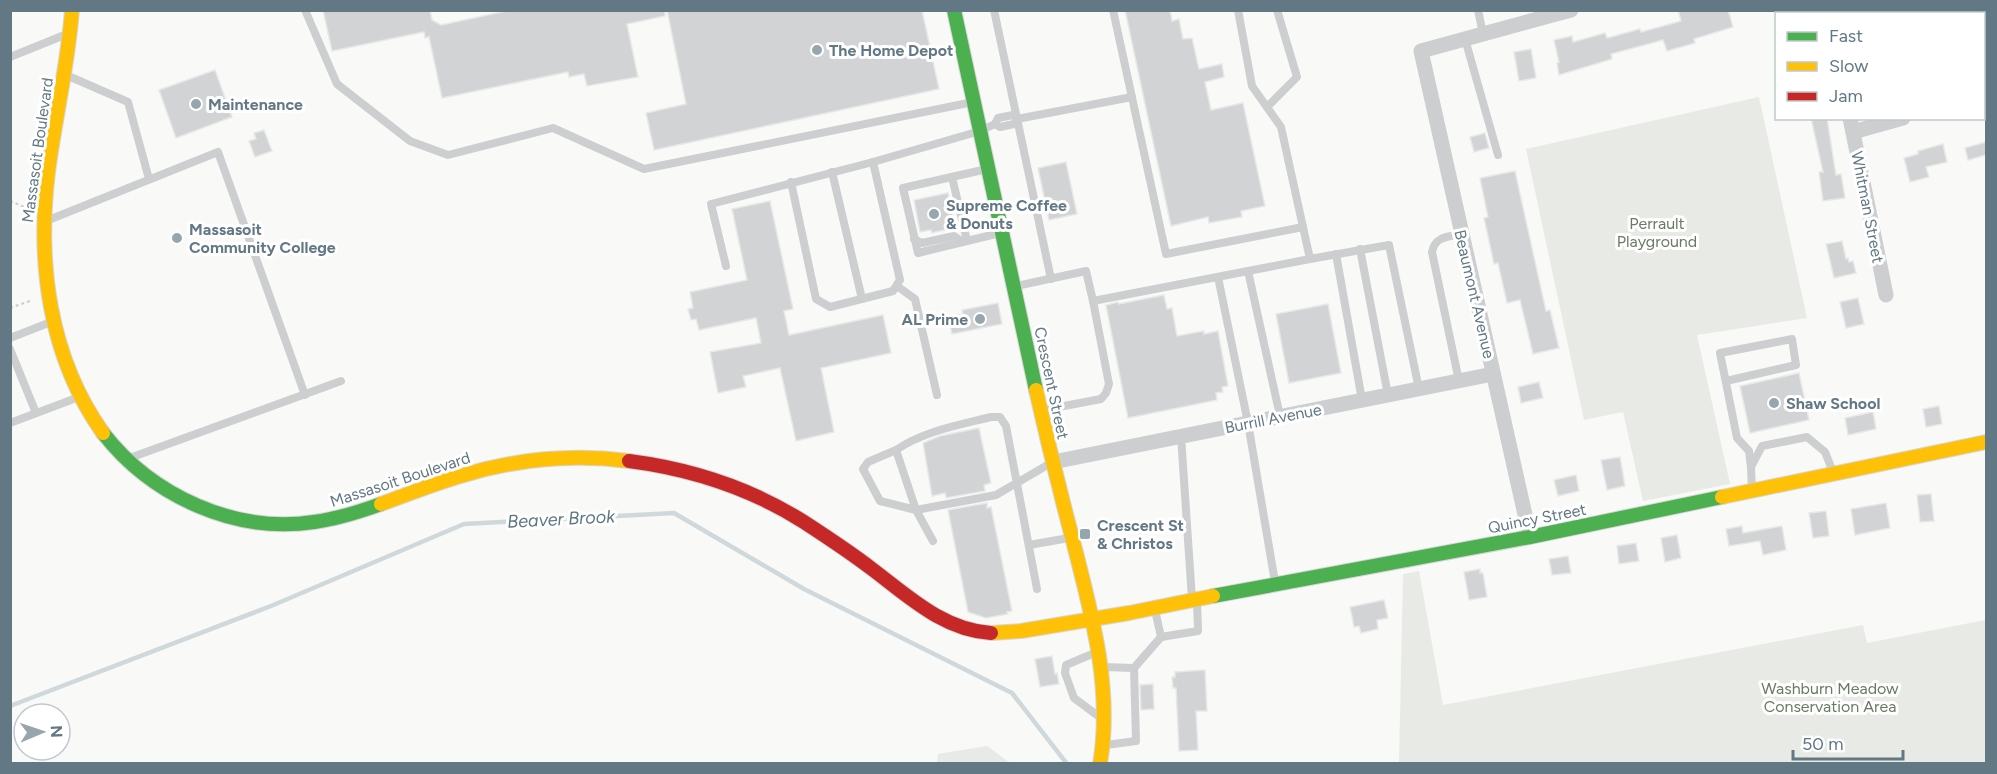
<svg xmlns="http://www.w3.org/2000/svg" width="1997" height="774" viewBox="0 0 1997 774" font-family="Figtree,sans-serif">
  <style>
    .green { fill: #e8ebe5 }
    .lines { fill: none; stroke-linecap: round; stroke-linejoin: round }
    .stream { stroke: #cfd8db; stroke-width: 4.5 }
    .building { fill: #d1d3d4; stroke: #e8e8e8; stroke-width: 1.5 }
    .fast-casing { stroke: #d5d6d7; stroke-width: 16 }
    .slow-casing { stroke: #d5d6d7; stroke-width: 16 }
    .jam-casing { stroke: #d5d6d7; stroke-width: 16 }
    .path { stroke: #cbcdce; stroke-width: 2; stroke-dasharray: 3 3; stroke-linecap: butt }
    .lane { stroke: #cdced0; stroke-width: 8 }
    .street { stroke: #cdced0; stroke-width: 15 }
    .fast { stroke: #4caf50; stroke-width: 14 }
    .slow { stroke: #ffc107; stroke-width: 14 }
    .jam { stroke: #c62828; stroke-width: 14 }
    .poi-dot { fill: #97a5ad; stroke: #fff; stroke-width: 2 }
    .labels { text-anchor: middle; stroke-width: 6; stroke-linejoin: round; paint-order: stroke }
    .poi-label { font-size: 16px; font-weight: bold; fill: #627885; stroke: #fff; text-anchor: start }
    .street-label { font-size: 16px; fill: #627885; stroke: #fff }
    .park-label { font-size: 16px; fill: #687c62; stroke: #fff }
    .water-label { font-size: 18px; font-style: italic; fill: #5d777e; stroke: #fff }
  </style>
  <rect width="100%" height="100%" fill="#f9f9f8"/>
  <g class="green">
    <path d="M1759,97L1807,318L1697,335L1730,484L1643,501L1623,412L1584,420L1526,149Z"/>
    <path d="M1419,571L1443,705L1863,625L1867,643L1985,620L1986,763H1399L1403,574Z"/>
    <path d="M987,746L1010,763H937L938,754Z"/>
  </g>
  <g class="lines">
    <path class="stream" d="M10,706L271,606L464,524L674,513L804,589L1012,693L1067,764"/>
  </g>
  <g class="building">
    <path d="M323,10H430L432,20L441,25L511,10H665V16L627,24L638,77L587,86L584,74L569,77L568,72L442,98L429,37L425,38L424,32L332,51Z"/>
    <path d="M667,10H922L939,89L654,150L646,113L686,104Z"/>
    <path d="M1125,10H1170L1172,21L1179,19L1183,39L1192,38L1199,69L1222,64L1224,77L1205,82L1211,110L1243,103L1265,206L1241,211L1242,217L1209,223L1208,217L1171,226Z"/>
    <path d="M1678,10H1728L1733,27L1694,39L1695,43L1667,51L1663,40L1611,54L1612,59L1559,75L1557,63L1559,62L1554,40L1572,36L1573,42L1605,33L1607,38L1640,29L1641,32L1681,21Z"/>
    <path d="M1531,49L1536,78L1519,81L1514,52Z"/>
    <path d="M215,70L232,117L176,138L159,90Z"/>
    <path d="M1811,118H1827L1836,175L1841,174L1845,198L1823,201L1819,172H1823Z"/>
    <path d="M264,130L272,151L255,157L249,141L256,139L254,133Z"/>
    <path d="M1485,133L1489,148L1474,152L1470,137Z"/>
    <path d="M1986,142V155L1968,160L1965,148Z"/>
    <path d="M1943,144L1947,162L1926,167L1929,177L1910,182L1904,158L1918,154V151Z"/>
    <path d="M1066,162L1077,214L1049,220L1038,168Z"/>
    <path d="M1515,171L1546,311L1550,310L1559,348L1533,354L1520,300L1507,303L1498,263L1494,264L1484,218L1488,217L1480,178Z"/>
    <path d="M948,193L955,228L935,232L932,233L931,230L920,232L914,200Z"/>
    <path d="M770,201L793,309L784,311L789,335L883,315L891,353L821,368L834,432L796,441L780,368L743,376L746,387L718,393L710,352L761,343L756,318L699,330L696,319L691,320L688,309L693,308L690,292L747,280L732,209Z"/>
    <path d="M1842,241L1846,259L1848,258L1849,262L1853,261L1856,273L1834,278L1826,244Z"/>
    <path d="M1164,295L1167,309L1172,308L1177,336L1204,331V334L1218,331L1228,386L1222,387L1223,392L1216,393L1217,400L1128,418L1106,305L1118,302L1119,304Z"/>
    <path d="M1858,298L1864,324L1846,328L1840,302Z"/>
    <path d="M998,303L1002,324L952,334L948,316L963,314L962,310Z"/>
    <path d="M1328,304L1341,373L1289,383L1276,314Z"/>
    <path d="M1799,373L1809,420L1750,433L1740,386Z"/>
    <path d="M1539,382L1543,398L1521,403L1518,387Z"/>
    <path d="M1939,406L1942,424L1926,427L1923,409Z"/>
    <path d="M1873,412L1876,429L1848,435L1845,418Z"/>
    <path d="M979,428L991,483L984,485L985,491L946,498L945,493L932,496L923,443L940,436Z"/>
    <path d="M1620,457L1625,486L1607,490L1601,460Z"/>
    <path d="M1576,475L1579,491L1558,496L1554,480Z"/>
    <path d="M1931,494L1934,521L1920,522L1917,495Z"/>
    <path d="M987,503V508L991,507L1012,611L1007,612L1008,614L986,618L968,612L948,510Z"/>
    <path d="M1886,503L1890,528L1855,535L1851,509Z"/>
    <path d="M1826,511L1829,536L1813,538L1809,513Z"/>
    <path d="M1742,526L1743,533L1782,526L1786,550L1763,555L1760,541L1729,546L1726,529Z"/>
    <path d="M1677,535L1681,558L1665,562L1661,538Z"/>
    <path d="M1636,543L1639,561L1619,564L1617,546Z"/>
    <path d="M1568,556L1571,573L1552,575L1549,559Z"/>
    <path d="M1480,569V573H1483L1487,597L1469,600L1464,572Z"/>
    <path d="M1384,600L1388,618L1377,620L1378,629L1361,633L1359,626L1354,627L1350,607Z"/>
    <path d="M1052,656L1055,674L1057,673L1059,684L1040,687L1035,659Z"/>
    <path d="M1205,670L1207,711H1196L1198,750L1179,751L1176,688H1173L1172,677H1175V672Z"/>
    <path d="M1153,684L1154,709L1141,710L1140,685Z"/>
  </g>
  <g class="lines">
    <g class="fast-casing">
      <g id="fast">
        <path d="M954,10L1036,390"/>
        <path d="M103,433C152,496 235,534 314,522C337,519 359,512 381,504"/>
        <path d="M1213,596L1530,537L1722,497"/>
      </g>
    </g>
    <g class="slow-casing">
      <g id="slow">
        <path d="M72,10C68,65 55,118 48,172C37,263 49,357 103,433"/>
        <path d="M1036,390C1047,439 1059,488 1072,537C1091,612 1113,687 1100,764"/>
        <path d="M1722,497L1986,442"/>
        <path d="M381,504C408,494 436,483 464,475C517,459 574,454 629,461"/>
        <path d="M991,633L1021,631L1129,613L1213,596"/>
      </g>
    </g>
    <g class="jam-casing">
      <path id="jam" d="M629,461C691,469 752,489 804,522C827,537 850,552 872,569C908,596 943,630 991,633"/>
    </g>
    <g class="path">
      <path d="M10,201L27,208"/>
      <path d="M10,308L30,301"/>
    </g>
    <g class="lane">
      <path d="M305,10L337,84L410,141L448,155L553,128L644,169L973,102"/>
      <path d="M994,10L1051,279"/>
      <path d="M1238,10L1252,86L1281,127L1303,227"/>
      <path d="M1478,10L1483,34"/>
      <path d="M1465,39L1498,155"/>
      <path d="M10,57L67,34"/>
      <path d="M66,75L128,102L149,179"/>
      <path d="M1267,107L1297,77L1277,10"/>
      <path d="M995,124L1000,127L1014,124L1017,119L1132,97"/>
      <path d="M987,169L903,188L918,253L1000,233"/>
      <path d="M832,172L862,299"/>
      <path d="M952,177L967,241"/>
      <path d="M791,182L816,299L830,307L893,291L900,280L873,162"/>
      <path d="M46,221L218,152L305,395"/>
      <path d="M914,239L922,243L954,236L963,242"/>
      <path d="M1360,249L1388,395"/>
      <path d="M1336,254L1362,400"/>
      <path d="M1310,259L1389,245L1419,389"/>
      <path d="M726,266L711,204L873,162L980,131L995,124L998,118L1013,115L1017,119"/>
      <path d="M1248,271L1280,416"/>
      <path d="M1218,277L1248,423L1275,582"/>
      <path d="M897,286L915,299L937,395"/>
      <path d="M1016,286L1086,271L1093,301L1310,259L1303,227L1166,254L1113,10"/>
      <path d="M10,338L51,322"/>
      <path d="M10,349L36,413"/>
      <path d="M1459,381L1432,252C1435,236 1448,237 1462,234"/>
      <path d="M1726,381L1796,365L1792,339L1720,353L1737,438L1749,451L1751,467"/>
      <path d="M1043,410L1101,399L1106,393L1109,384L1093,301"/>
      <path d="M10,423L79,397"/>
      <path d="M1181,436L1192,599"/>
      <path d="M896,450L868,462L863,469L880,501L916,510L933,541"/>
      <path d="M127,459L341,381"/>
      <path d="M1752,490L1751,467L1762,446L1807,437L1825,452L1833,472"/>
      <path d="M1029,545L1069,538"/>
      <path d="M1037,589L1006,426L1000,417H991C959,425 924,431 896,450L916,510L996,495L1051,463"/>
      <path d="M1155,610L1161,637L1198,631L1197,601"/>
      <path d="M1097,652L1066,665L1065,673L1074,698L1101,718"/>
      <path d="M1103,667L1134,668L1136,741L1106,745"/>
      <path d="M1134,668L1161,637"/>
    </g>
    <g class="street">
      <path d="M1829,10V14"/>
      <path d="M1984,96L1986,95"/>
      <path d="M1850,118L1886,295"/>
      <path d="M1853,132L1903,118"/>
      <path d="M1053,462L1493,374"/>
      <path d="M1530,537L1421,51L1571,10"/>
    </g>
    <use href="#fast" class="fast"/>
    <use href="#slow" class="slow"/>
    <use href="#jam" class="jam"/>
  </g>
  <g class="poi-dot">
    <circle cx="817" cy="50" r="6"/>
    <circle cx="196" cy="104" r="6"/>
    <circle cx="934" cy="214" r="6"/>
    <circle cx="177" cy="238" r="6"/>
    <circle cx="980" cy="319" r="6"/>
    <circle cx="1774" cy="403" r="6"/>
    <rect x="1079" y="528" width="12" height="12" rx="3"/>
  </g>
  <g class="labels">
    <g class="poi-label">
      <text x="829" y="56">The Home Depot</text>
      <text x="208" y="110">Maintenance</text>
      <text x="946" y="211">Supreme Coffee<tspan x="946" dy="18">&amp; Donuts</tspan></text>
      <text x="189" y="235">Massasoit<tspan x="189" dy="18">Community College</tspan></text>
      <text x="968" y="325" text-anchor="end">AL Prime</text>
      <text x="1786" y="409">Shaw School</text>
      <text x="1097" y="531">Crescent St<tspan x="1097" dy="18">&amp; Christos</tspan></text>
    </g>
    <g class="street-label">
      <text transform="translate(37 150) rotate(-82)" y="6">Massasoit Boulevard</text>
      <text transform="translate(1868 207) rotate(79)" y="6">Whitman Street</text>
      <text transform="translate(1475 294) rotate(77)" y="6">Beaumont Avenue</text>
      <text transform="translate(1052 383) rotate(78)" y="6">Crescent Street</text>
      <text transform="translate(1273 418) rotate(-11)" y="6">Burrill Avenue</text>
      <text transform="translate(400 479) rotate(-18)" y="6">Massasoit Boulevard</text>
      <text transform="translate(1537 518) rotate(-11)" y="6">Quincy Street</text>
    </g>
    <g class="park-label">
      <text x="1657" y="229">Perrault<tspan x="1657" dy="18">Playground</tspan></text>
      <text x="1830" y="694">Washburn Meadow<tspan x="1830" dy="18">Conservation Area</tspan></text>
    </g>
    <g class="water-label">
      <text transform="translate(561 519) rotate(-3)" y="6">Beaver Brook</text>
    </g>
  </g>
  <rect width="1997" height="774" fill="none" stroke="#627885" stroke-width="24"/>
  <rect x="1775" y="12" width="210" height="108" fill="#ffffff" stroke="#c0c9ce" stroke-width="1.5"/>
  <rect x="1787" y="32" width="30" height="9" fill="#4caf50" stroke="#c0c9ce" stroke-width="1.5"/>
  <text x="1829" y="42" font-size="18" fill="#627885">Fast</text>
  <rect x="1787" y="62" width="30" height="9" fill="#ffc107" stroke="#c0c9ce" stroke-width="1.5"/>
  <text x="1829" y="72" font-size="18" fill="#627885">Slow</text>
  <rect x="1787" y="92" width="30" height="9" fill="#c62828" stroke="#c0c9ce" stroke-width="1.5"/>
  <text x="1829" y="102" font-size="18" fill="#627885">Jam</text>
  <g transform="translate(42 732) rotate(88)"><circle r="28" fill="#ffffff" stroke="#c0c9ce" stroke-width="1.5"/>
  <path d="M0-4.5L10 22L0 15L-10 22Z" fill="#97a5ad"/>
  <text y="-9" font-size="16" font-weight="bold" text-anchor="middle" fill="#627885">N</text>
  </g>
  <path d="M1793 750v9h110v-9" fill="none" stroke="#627885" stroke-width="3"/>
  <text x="1802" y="750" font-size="18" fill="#627885" stroke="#ffffff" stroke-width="4.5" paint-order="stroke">50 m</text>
</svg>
